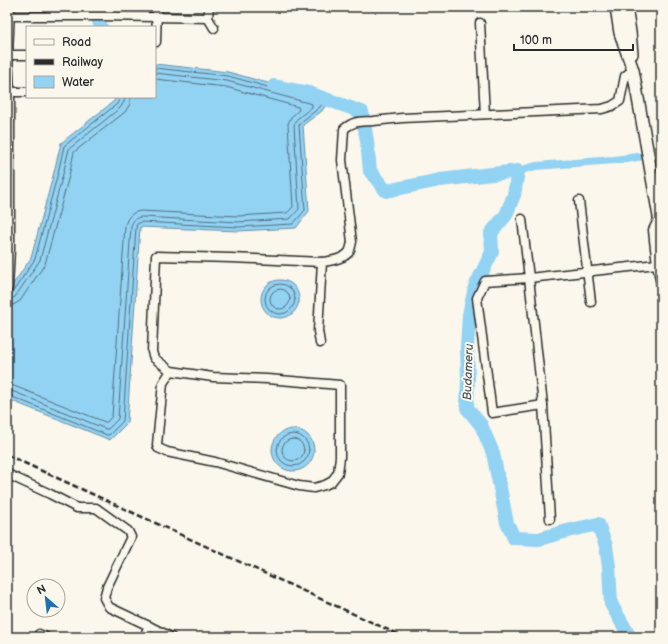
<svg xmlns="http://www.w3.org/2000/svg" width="668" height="644" viewBox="0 0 668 644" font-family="'Balsamiq Sans',sans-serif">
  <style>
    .water { fill: #92d2f3; stroke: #698fa3 }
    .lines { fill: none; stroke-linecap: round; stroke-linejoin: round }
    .shore { stroke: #546e7b; stroke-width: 1 }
    .canal { stroke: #92d2f3; stroke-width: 8 }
    .river { stroke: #92d2f3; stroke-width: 14 }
    .minor-casing { stroke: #2b2b2b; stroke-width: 11 }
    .major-casing { stroke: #2b2b2b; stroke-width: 14 }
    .minor { stroke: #fbf7ec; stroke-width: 8 }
    .major { stroke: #fbf7ec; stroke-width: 11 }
    .rail { stroke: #2b2b2b; stroke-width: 2.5; stroke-dasharray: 6 3; stroke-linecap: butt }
    .labels { text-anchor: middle; stroke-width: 4; stroke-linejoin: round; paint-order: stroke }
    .water-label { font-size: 12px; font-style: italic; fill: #45555d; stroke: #fbf7ec }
  </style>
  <rect width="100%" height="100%" fill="#fbf7ec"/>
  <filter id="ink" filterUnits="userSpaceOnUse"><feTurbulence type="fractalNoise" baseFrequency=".025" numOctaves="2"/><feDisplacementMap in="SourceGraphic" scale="8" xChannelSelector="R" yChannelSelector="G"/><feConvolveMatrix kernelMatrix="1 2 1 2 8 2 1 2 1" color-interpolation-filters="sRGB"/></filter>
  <g filter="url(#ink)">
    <g class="water">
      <path d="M155,64L228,72L329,100L322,111L303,125L309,211L296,228L238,231L140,227L127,423L110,440L7,399V293L31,258L54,172L61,143L114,101L116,97H155Z"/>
      <circle cx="280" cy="299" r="19"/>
      <circle cx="293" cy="450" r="21"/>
    </g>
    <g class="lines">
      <g class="shore">
        <circle cx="280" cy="299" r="15"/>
        <circle cx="280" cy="299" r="10"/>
        <path d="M7,295H10L12,293L35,259L58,173L64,146L117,104L119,100L120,97"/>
        <path d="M7,300L11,299L15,297L40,260L63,174L69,149L120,108L124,102L125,97"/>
        <path d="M7,306L13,305L20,301L45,264L69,176L74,152L125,112L130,104L131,97"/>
        <path d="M7,384L14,386L105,422H107L112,416L125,226C127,217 132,212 141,211L238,216L287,213L293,207L288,124L291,117L299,110L298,107L226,87L155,79"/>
        <path d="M7,390L12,391L106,429H108L118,419L131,227C132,221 135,218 141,217L238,222L290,219L299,209L294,125L297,119L312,107V104L227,81L155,73"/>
        <path d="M7,395L10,396L107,435H109L123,421L136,227L137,224L141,222L238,227L293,224L305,210L299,125L301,122L319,108L322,104L321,102L228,76L155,68"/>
        <circle cx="293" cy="450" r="16"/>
        <circle cx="293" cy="450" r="11"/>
      </g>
      <path class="canal" d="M518,171L536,166L614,160L661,154"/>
      <g class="river">
        <path d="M94,7L101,27"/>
        <path d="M274,86L309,93L362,112L367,141L370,171L386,191L440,180L518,171L514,195L506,215L491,233L492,252L475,287L469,315L467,347L468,378L467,408L481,425L493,453L507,523L514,538L539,539L567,531L598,524L606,546L609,567L611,604L630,637"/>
      </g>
      <g class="minor-casing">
        <g id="minor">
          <path d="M209,7L208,18L214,28"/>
          <path d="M7,16H102L208,18"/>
          <path d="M480,23L485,114"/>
          <path d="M156,42L157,7"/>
          <path d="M7,55H27"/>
          <path d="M7,92H27"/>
          <path d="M579,201L591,302"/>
          <path d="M522,219L529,278L543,405L550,519"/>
          <path d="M657,264L654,240L653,230L659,218H660"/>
          <path d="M8,288L10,249V92L8,55L10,7"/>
          <path d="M320,343L318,331L322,262C331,261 344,259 349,252C351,249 351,245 352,242L342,160L344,129C355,120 360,122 373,121C383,120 392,119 402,118L602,109L612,106L620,101L625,76L633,70"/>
          <path d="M171,371L163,383L158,434L157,445L158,448L167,452L215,462L299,486L314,488L325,485L331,482L338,473L340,457V385L267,379L213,377L171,371L154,358L152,352L156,256L231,258L322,262"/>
          <path d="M543,405L492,413L477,298L485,281L529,278L657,264L661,285"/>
          <path d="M7,474L50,494L77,508H96L128,531L131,537L107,587L104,598L109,607L149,626L144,637"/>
          <path d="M149,626L171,637"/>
          <path d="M39,634L46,637"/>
        </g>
      </g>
      <g class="major-casing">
        <g id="major">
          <path d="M616,7L620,33L633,70L661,228"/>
          <path d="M626,7L630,32L632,54"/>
        </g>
      </g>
      <use href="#minor" class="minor"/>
      <use href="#major" class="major"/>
      <path class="rail" d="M7,455L404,637"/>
    </g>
  </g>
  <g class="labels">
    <g class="water-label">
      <text transform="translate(468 372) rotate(-88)" y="4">Budameru</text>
    </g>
  </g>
  <rect width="668" height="644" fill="none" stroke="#fbf7ec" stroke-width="24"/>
  <rect x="12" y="12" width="644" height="620" fill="none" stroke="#2b2b2b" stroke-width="1.5" filter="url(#ink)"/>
  <rect x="26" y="26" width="130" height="72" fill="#fbf7ec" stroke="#a8a59f"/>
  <rect x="34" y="39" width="20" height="6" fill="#fbf7ec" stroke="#a8a59f"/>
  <text x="62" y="46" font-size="12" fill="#2b2b2b">Road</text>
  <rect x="34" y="59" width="20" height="6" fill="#2b2b2b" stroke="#a8a59f"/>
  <text x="62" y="66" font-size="12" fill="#2b2b2b">Railway</text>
  <rect x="34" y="76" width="20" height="12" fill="#92d2f3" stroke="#a8a59f"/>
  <text x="62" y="86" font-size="12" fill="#2b2b2b">Water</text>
  <g transform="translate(46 598) rotate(332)"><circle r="19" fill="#fbf7ec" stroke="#a8a59f"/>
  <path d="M0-3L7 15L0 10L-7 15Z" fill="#1f6fb2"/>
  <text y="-6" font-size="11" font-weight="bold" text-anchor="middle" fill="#2b2b2b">N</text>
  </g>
  <path d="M514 44v6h119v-6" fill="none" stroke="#2b2b2b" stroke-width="2"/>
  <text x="520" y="44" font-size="12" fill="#2b2b2b" stroke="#fbf7ec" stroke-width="3" paint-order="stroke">100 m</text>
</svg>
